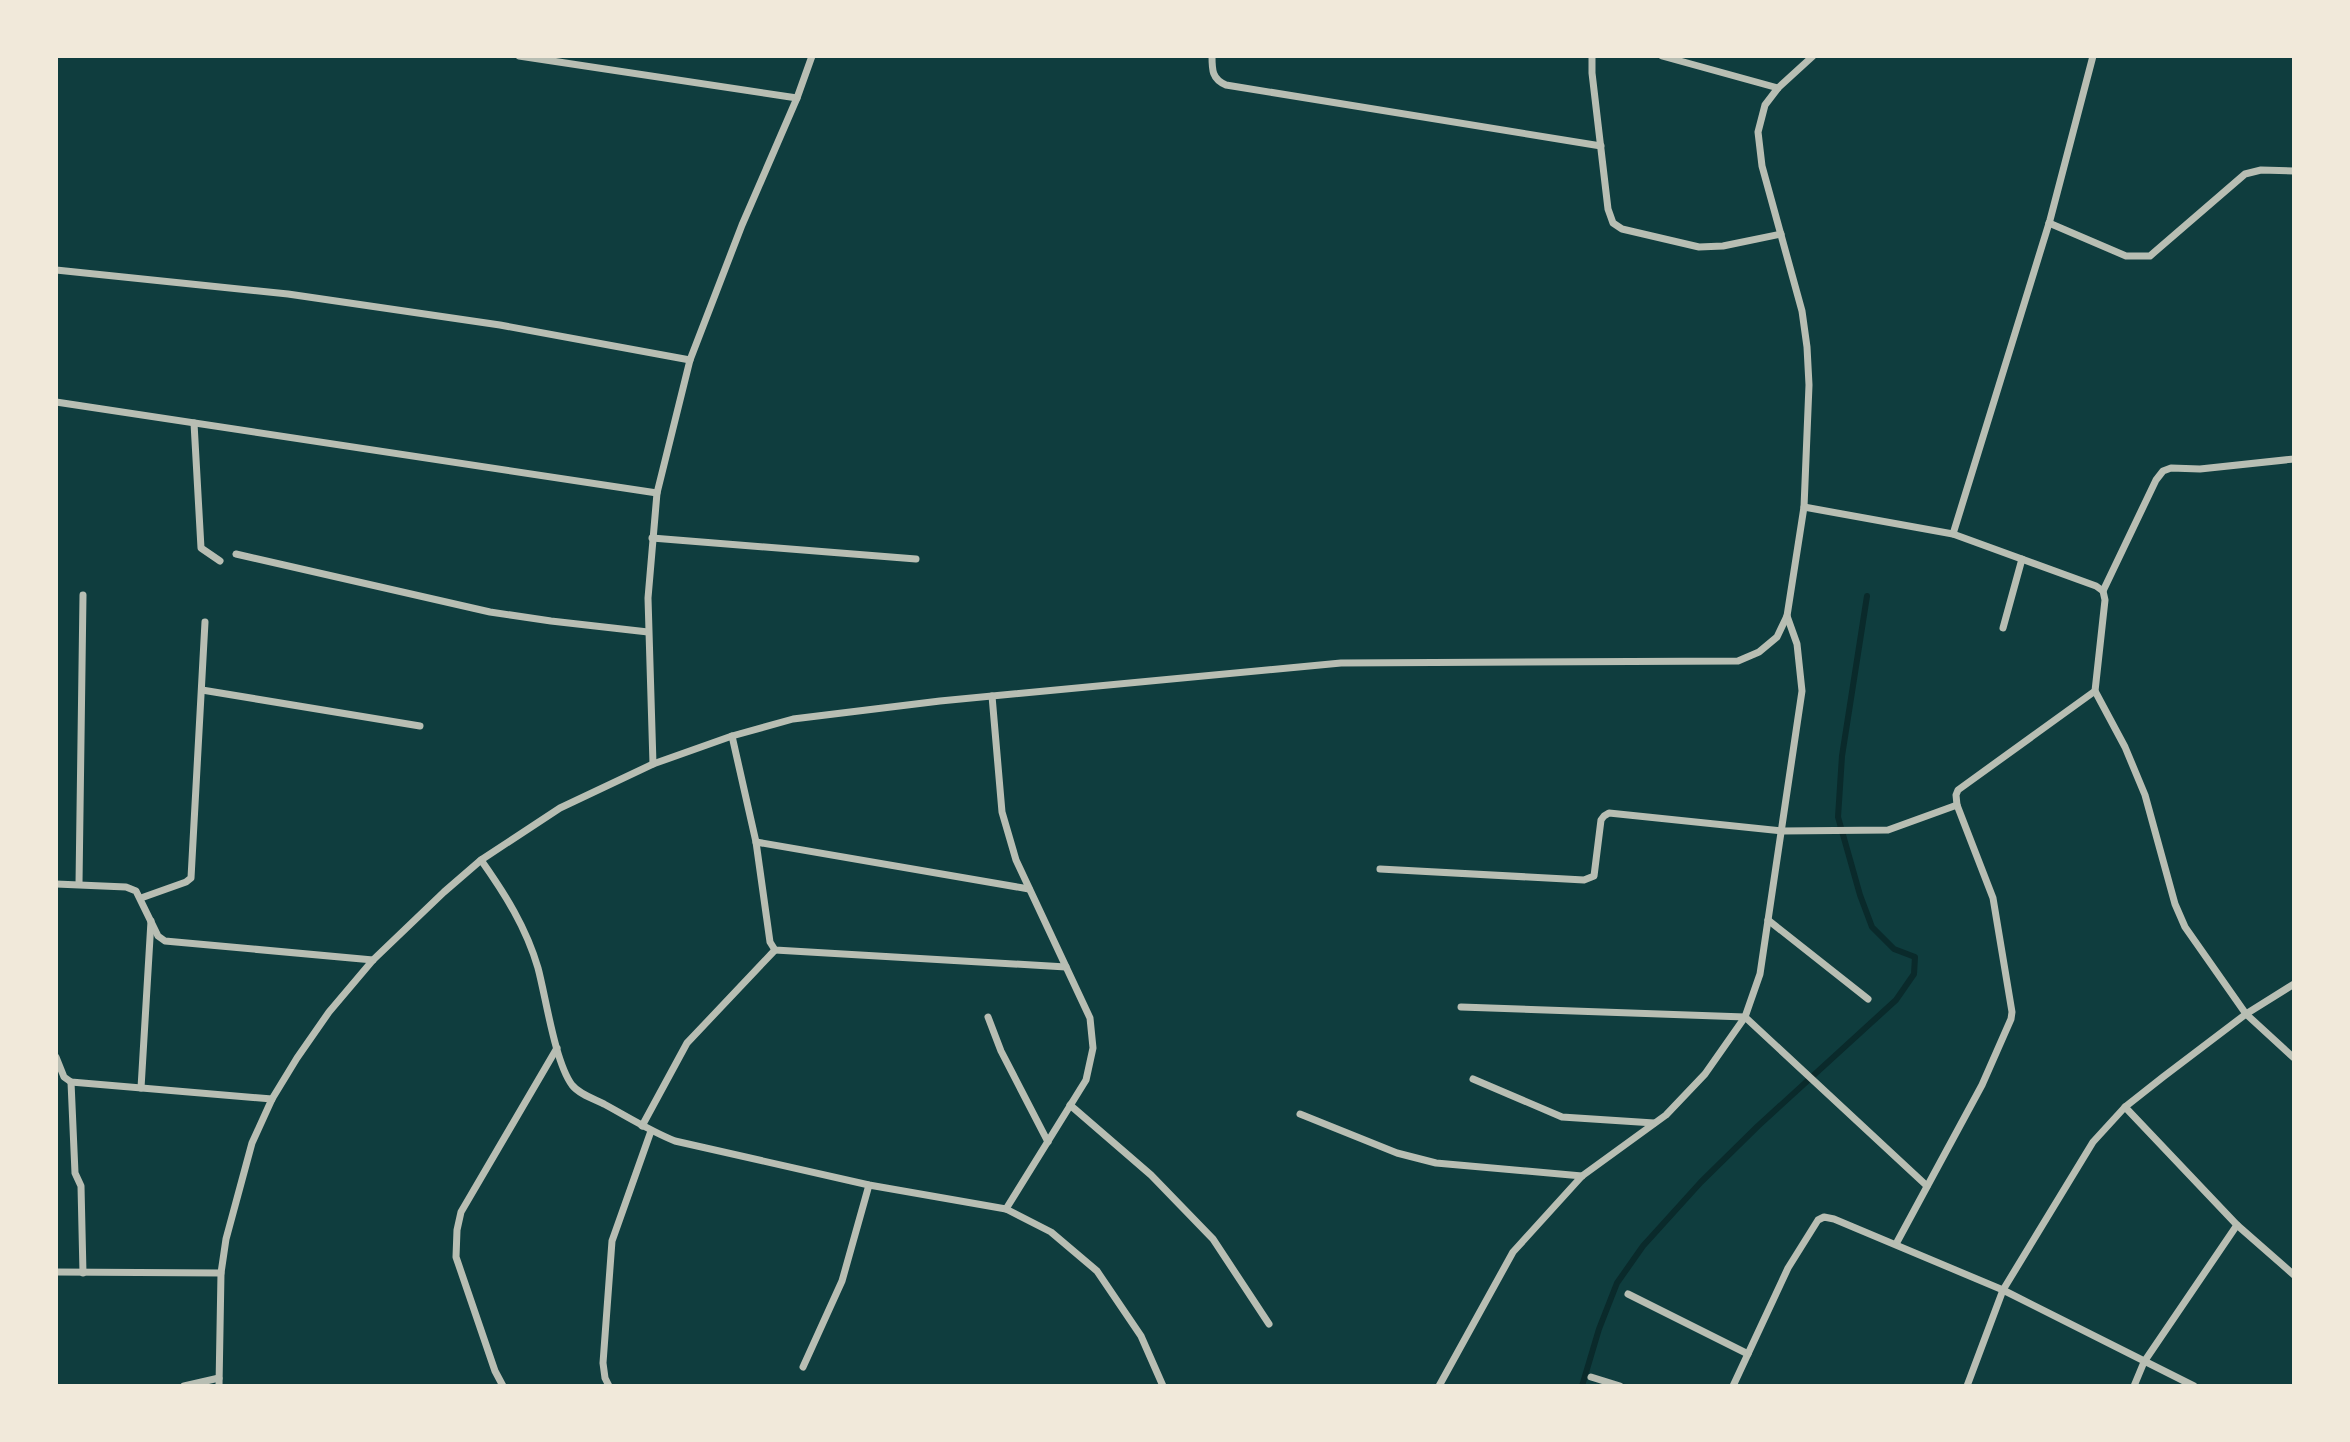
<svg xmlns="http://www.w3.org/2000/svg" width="2350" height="1442" viewBox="0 0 2350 1442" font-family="Overpass,sans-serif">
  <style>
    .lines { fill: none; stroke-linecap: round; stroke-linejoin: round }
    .stream { stroke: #0a2a2b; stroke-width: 6 }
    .minor { stroke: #b8beb3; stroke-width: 7 }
  </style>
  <rect width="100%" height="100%" fill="#0f3d3e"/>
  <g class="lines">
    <path class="stream" d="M1582,1386L1599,1329L1617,1283L1643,1246L1701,1182L1758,1126L1896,1000L1914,974L1915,957L1894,949L1872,927L1860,895L1838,817L1842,756L1867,596"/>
    <g class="minor">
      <path d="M519,56L797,98"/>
      <path d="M1212,56C1212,70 1212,79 1226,85L1601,146"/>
      <path d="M1592,56V73L1608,209L1613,223L1622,229L1699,247L1723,246L1781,234"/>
      <path d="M1662,56L1778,88"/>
      <path d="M2049,223L2126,256H2150L2245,174L2261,170L2294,171"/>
      <path d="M56,270L288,294L500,325L690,360"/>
      <path d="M56,402L657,493"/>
      <path d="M194,423L201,548L220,561"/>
      <path d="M1804,507L1953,534L2096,586L2103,591L2105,600L2095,691L2125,747L2145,795L2175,904L2185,927L2246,1014L2294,1058"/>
      <path d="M1953,534L2050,220L2093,56"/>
      <path d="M652,538L916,559"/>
      <path d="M236,554L490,612L551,621L648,632"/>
      <path d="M2103,591L2156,480L2163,471L2171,468L2200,469L2294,459"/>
      <path d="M2003,628L2022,559"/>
      <path d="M202,690L420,726"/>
      <path d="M992,696L1002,812L1016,860L1090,1018L1093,1048L1086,1080L1006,1209"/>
      <path d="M732,736L756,842L770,942L775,950L1066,967"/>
      <path d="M653,764L648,598L657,493L690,360L742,225L797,98L812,56"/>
      <path d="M756,842L1029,889"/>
      <path d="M481,860C505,894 526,927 538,968C546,998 555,1062 572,1085C579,1094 594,1099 604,1104C628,1117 650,1131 675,1141L869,1185L1006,1209L1051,1232L1097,1271L1141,1336L1163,1386"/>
      <path d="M1380,869L1584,880L1594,876L1601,820L1604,816L1609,813L1782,831L1888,830L1957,805"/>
      <path d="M56,884L126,887L136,891L158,936L165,941L373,960"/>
      <path d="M79,884L83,595"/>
      <path d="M141,898L186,882L191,878L205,622"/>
      <path d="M1768,920L1868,999"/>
      <path d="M1461,1007L1745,1017L1927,1186"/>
      <path d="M988,1017L1001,1051L1048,1142"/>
      <path d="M56,1057L64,1077L71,1082L272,1099"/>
      <path d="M1473,1079L1562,1117L1654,1123"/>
      <path d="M71,1082L75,1173L81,1186L83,1273"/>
      <path d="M141,1088L151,921"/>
      <path d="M1070,1105L1151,1175L1213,1239L1269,1324"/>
      <path d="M2125,1107L2237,1225L2294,1275"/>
      <path d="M1300,1114L1397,1153L1436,1163L1582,1176"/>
      <path d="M642,1126L687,1043L775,950"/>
      <path d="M1896,1244L1982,1085L2011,1019L2012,1012L1993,898L1957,805L1956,795L1958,790L2095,691"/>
      <path d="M56,1272L221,1273"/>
      <path d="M1628,1294L1748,1354"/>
      <path d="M803,1367L842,1281L869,1185"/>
      <path d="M1591,1377L1620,1386"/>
      <path d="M184,1386L219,1378"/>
      <path d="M219,1386L221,1273L226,1239L252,1143L272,1099L297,1058L329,1012L373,960L444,892L481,860L560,808L653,764L732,736L793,719L940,701L1341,663L1738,661L1759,652L1777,637L1787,616L1804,507L1809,385L1807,347L1802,311L1762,166L1758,132L1765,105L1778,88L1813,56"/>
      <path d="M503,1386L495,1371L456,1257L457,1230L461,1212L557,1048"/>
      <path d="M609,1386L605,1378L603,1363L612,1241L651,1131"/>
      <path d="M1439,1386L1513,1252L1582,1176L1666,1115L1705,1074L1745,1017L1760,974L1802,691L1797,644L1787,616"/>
      <path d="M1733,1386L1788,1268L1818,1220L1824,1217L1834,1219L2003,1290L2194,1386"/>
      <path d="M1967,1386L2003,1290L2093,1142L2125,1107L2163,1077L2246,1014L2294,984"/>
      <path d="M2134,1386L2144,1362L2237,1225"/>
    </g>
  </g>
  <rect width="2350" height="1442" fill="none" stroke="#f1e9da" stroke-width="116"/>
</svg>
